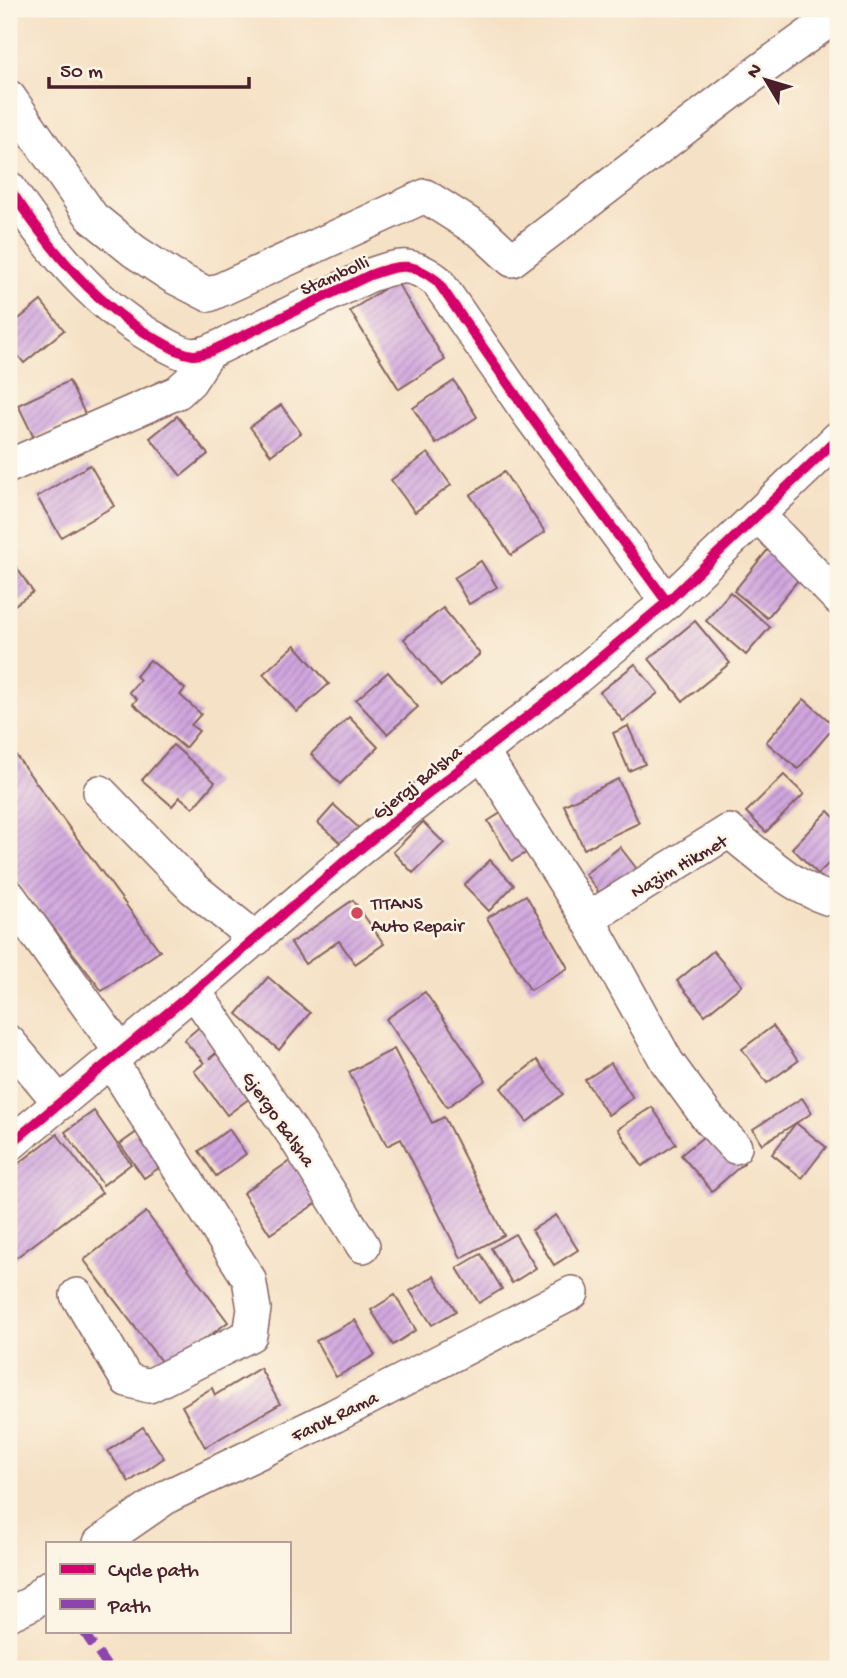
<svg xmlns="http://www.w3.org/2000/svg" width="847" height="1678" viewBox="0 0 847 1678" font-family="'Gochi Hand',sans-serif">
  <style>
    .building { fill: url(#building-hatch) }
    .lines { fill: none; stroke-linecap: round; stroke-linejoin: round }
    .minor-casing { stroke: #866361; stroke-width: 36 }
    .minor { stroke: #fff; stroke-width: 33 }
    .quiet { stroke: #8e44ad; stroke-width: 9; stroke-dasharray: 18 9; stroke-linecap: butt }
    .cycleway-casing { stroke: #fcf5e5; stroke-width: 15 }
    .cycleway { stroke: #d6006c; stroke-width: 10 }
    .poi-dot { fill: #d1495b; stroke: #fcf5e5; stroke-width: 2.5 }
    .labels { text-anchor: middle; stroke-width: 5; stroke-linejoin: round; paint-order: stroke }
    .street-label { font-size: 19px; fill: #4a1f2b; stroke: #fcf5e5 }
    .poi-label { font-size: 19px; fill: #4a1f2b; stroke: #fcf5e5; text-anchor: start }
  </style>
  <defs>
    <pattern id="building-hatch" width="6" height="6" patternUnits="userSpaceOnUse" patternTransform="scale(1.75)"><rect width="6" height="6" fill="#d0a6df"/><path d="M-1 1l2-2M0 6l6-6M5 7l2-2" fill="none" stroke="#ab87b5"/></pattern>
  </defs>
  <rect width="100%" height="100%" fill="#fcf5e5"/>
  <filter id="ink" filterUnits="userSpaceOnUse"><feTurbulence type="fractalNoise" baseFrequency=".0143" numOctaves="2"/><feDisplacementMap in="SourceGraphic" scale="14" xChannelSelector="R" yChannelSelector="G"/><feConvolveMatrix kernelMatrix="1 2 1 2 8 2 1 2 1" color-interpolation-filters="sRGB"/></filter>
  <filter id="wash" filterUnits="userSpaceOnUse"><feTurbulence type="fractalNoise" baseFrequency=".00686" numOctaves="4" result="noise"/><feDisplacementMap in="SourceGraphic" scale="28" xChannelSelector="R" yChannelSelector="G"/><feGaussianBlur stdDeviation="1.57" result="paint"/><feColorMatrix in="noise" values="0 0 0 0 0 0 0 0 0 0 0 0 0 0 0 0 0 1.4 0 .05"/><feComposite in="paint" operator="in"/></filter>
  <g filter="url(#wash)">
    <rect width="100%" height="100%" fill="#f5e1c5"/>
    <g id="blocks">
      <g class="building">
        <path d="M396,281L445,360L399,389L350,311Z"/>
        <path d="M41,301L64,330L24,363L9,344V327Z"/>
        <path d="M69,381L85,414L34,438L18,405Z"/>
        <path d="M454,381L477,417L436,444L413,408Z"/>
        <path d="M281,405L301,433L271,455L250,427Z"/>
        <path d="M177,416L208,454L181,476L150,438Z"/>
        <path d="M428,453L451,485L415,512L391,480Z"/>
        <path d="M90,465L114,506L61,537L37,497Z"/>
        <path d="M504,472L545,532L511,555L470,495Z"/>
        <path d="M770,547L803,574L767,618L734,591Z"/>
        <path d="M9,556L33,592L9,609Z"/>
        <path d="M481,561L497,587L469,604L454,578Z"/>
        <path d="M730,592L770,627L746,655L706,621Z"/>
        <path d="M443,608L480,654L441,686L404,639Z"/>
        <path d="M695,621L730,663L683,701L649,659Z"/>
        <path d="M295,645L329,684L297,712L263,674Z"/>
        <path d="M150,660L185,689L180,695L201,714L191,725L199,731L185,748L133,704L137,699L129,692L140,680L136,676Z"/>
        <path d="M635,664L658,693L623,721L600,692Z"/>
        <path d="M388,672L418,707L387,734L356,700Z"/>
        <path d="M804,699L835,726L798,769L766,742Z"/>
        <path d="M349,717L378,747L340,784L311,754Z"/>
        <path d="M628,726L645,764L629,771L613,733Z"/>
        <path d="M173,745L215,782L193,808L180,797L172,806L142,780Z"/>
        <path d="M9,746L160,951L102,991L9,870Z"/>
        <path d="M784,775L804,794L766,832L746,812Z"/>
        <path d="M618,779L639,823L584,849L564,805Z"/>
        <path d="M334,805L361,830L345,847L318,823Z"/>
        <path d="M509,808L533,849L512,861L488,821Z"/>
        <path d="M828,811L838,821V854L818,874L792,848Z"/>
        <path d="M423,822L444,843L413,873L393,852Z"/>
        <path d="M620,847L640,873L605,900L585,874Z"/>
        <path d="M490,860L514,885L489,911L464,885Z"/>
        <path d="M526,895L568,968L530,990L487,918Z"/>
        <path d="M353,900L384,944L355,964L339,941L305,964L291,943Z"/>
        <path d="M713,951L742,985L705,1015L677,981Z"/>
        <path d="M268,977L310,1013L279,1050L237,1014Z"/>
        <path d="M425,992L486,1080L447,1107L386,1019Z"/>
        <path d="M204,1023L224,1046L209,1059L221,1051L254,1095L227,1115L194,1071L204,1063L184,1040Z"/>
        <path d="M773,1026L798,1061L767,1083L742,1049Z"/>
        <path d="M394,1049L432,1123L444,1117L504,1235L461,1258L401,1139L387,1146L349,1072Z"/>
        <path d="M537,1060L563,1094L527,1122L501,1088Z"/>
        <path d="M611,1063L633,1098L608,1115L585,1080Z"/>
        <path d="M802,1098L812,1113L762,1144L753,1129Z"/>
        <path d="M652,1107L676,1144L642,1166L618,1129Z"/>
        <path d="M94,1111L131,1164L103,1185L65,1132Z"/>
        <path d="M796,1123L826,1147L802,1178L772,1154Z"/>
        <path d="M714,1128L744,1163L712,1191L681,1155Z"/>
        <path d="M141,1129L166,1163L144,1178L120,1144Z"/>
        <path d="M229,1129L246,1154L216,1176L199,1151Z"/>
        <path d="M57,1134L102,1193L9,1263V1171Z"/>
        <path d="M290,1161L318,1202L270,1234L243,1193Z"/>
        <path d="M146,1212L228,1322L166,1368L84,1260Z"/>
        <path d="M556,1215L578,1250L554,1265L532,1230Z"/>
        <path d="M515,1234L536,1268L512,1283L491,1248Z"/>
        <path d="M481,1254L502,1289L479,1303L457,1268Z"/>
        <path d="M434,1276L456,1311L432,1325L410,1291Z"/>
        <path d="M395,1295L416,1330L393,1345L371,1310Z"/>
        <path d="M355,1320L375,1355L336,1377L316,1341Z"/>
        <path d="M260,1368L280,1404L205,1447L182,1406L212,1388L215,1395Z"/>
        <path d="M143,1427L164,1458L129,1482L108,1451Z"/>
      </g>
    </g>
  </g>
  <g filter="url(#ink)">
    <use href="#blocks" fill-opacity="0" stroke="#866361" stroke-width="2"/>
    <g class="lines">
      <g class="minor-casing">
        <g id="minor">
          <path d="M9,97L92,217L134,251L172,276L209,295L425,196L483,233L512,260L758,72L838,14"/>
          <path d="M9,188C50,249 97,308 163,343C172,348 182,354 193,355C198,355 204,353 209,352L370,275C399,265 411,261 437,281L531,417L667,602"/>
          <path d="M9,466L178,392L190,381L209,352"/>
          <path d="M758,515L838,598"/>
          <path d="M482,752L588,919L667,1062L708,1118L735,1147"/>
          <path d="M100,792L193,888L256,939"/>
          <path d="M9,896L121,1052"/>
          <path d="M588,919L729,831C762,857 796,892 838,901"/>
          <path d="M194,991L293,1134L363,1246"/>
          <path d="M9,1042L60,1103"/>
          <path d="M9,1145L194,991L345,861L410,808L564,688L667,602L838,438"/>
          <path d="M77,1295L127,1380L149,1386L250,1335L254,1309L249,1279L111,1061"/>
          <path d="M100,1543L168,1496L334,1416L572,1293"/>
          <path d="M9,1614L32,1603L47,1588"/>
        </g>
      </g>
      <use href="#minor" class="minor"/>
      <path class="quiet" d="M83,1631L109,1669"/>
      <g class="cycleway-casing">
        <g id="cycleway">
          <path d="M9,188C50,249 97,308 163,343C172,348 182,354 193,355C198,355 204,353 209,352L370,275C399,265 411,261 437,281L531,417L667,602"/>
          <path d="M9,1145L194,991L345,861L410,808L564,688L667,602L838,438"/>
        </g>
      </g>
      <use href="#cycleway" class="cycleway"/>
    </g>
  </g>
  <circle class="poi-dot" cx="357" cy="913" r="7"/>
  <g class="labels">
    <g class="street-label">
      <text transform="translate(334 274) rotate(-24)" y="7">Stambolli</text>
      <text transform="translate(416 781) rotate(-38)" y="7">Gjergj Balsha</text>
      <text transform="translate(678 865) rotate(-30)" y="7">Nazim Hikmet</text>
      <text transform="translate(280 1118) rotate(55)" y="7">Gjergo Balsha</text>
      <text transform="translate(334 1415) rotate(-26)" y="7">Faruk Rama</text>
    </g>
    <g class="poi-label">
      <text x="371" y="909">TITANS<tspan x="371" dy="22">Auto Repair</tspan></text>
    </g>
  </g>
  <rect width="847" height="1678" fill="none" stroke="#fcf5e5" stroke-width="35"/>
  <rect x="46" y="1542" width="245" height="91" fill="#fcf5e5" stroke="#b59f9b" stroke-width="2"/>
  <rect x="60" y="1564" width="35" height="10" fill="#d6006c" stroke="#b59f9b" stroke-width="2"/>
  <text x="108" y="1576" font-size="21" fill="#4a1f2b">Cycle path</text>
  <rect x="60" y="1599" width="35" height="10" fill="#8e44ad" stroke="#b59f9b" stroke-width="2"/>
  <text x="108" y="1612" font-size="21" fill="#4a1f2b">Path</text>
  <g transform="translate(766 80) rotate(308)" stroke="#fcf5e5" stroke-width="5" paint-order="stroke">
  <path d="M0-5L12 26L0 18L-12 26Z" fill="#4a1f2b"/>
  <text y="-10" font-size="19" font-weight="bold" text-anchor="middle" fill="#4a1f2b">N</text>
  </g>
  <path d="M49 77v10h200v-10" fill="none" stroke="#4a1f2b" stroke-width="3.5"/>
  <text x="60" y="77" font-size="21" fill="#4a1f2b" stroke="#fcf5e5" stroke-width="5" paint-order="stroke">50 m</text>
</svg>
